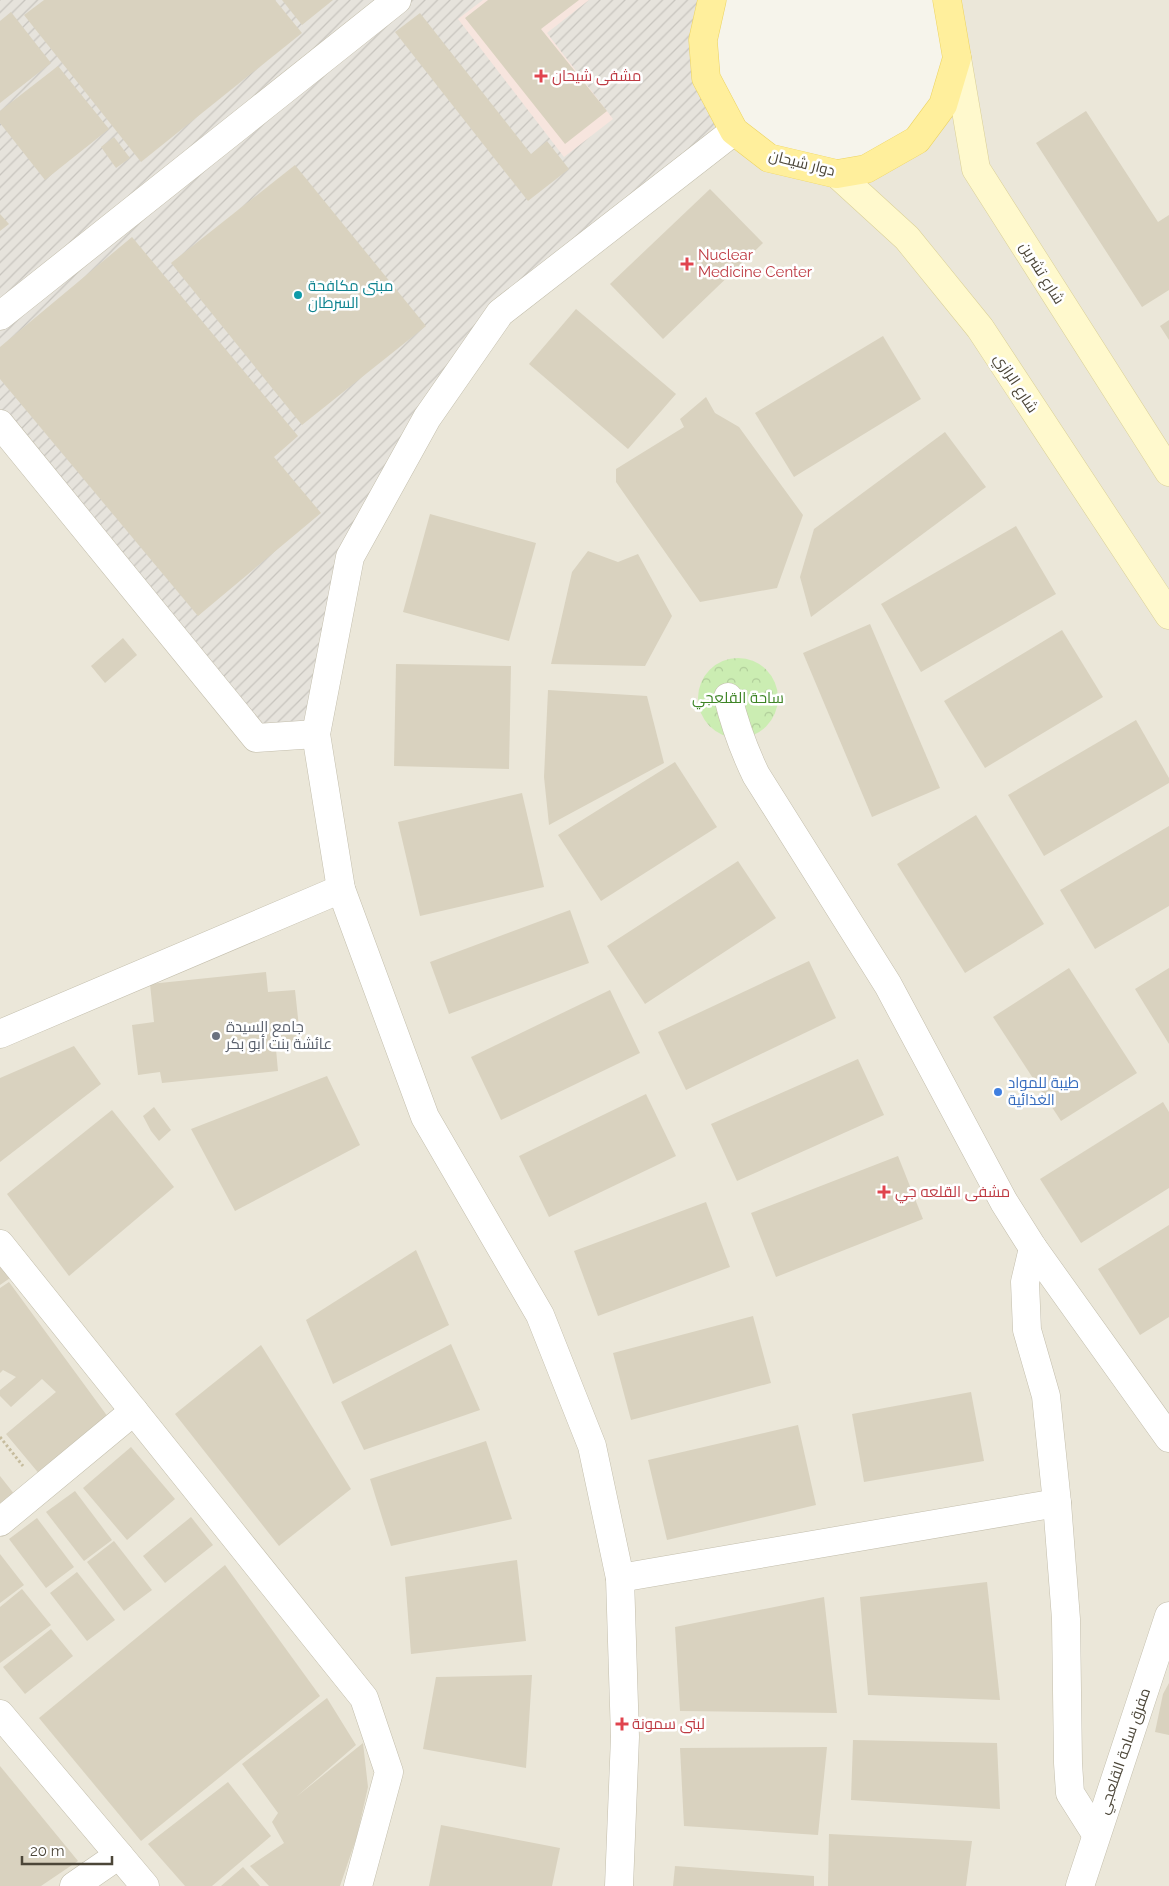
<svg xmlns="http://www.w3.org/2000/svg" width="1169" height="1886" viewBox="0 0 1169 1886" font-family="Raleway,Cairo,sans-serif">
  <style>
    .residential { fill: #ebe7d9 }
    .industrial { fill: url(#industrial-furrows) }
    .medical { fill: #f7e5de }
    .park { fill: url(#park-crowns) }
    .building { fill: #d9d2bf }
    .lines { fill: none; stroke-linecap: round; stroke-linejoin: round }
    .minor-casing { stroke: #c3beac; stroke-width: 29 }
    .secondary-casing { stroke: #dad098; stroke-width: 29 }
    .primary-casing { stroke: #edd462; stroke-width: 29 }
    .path { stroke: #c6bc9d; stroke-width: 3; stroke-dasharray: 2.5 2.5; stroke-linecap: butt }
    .minor { stroke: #fff; stroke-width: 28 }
    .secondary { stroke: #fff9cd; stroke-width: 28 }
    .primary { stroke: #ffef9c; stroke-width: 28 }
    .health-dot { fill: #e0444e; stroke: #fff; stroke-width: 2 }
    .culture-dot { fill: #0f9aa8; stroke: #fff; stroke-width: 2 }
    .worship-dot { fill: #6b7280; stroke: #fff; stroke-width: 2 }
    .shop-dot { fill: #3f7fe0; stroke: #fff; stroke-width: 2 }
    .labels { text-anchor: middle; stroke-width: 5; stroke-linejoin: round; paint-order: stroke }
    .health-label { font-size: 15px; fill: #be3a42; stroke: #fff; text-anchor: start }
    .street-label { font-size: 15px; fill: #4c4638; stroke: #fff }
    .culture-label { font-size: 15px; fill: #0d838f; stroke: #fff; text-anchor: start }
    .park-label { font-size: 15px; fill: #3d8425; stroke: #fff }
    .worship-label { font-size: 15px; fill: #5b616d; stroke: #fff; text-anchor: start }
    .shop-label { font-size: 15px; fill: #366cbe; stroke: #fff; text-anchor: start }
  </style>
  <defs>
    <pattern id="industrial-furrows" width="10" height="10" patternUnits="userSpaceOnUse" patternTransform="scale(1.25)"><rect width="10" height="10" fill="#e6e3dc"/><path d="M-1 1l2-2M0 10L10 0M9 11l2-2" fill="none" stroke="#c7c4be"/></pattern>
    <pattern id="park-crowns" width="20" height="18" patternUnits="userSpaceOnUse" patternTransform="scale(1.25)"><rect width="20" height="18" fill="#cbedb2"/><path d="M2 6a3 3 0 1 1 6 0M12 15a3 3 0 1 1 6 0" fill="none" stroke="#b0cd9a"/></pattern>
  </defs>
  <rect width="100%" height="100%" fill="#f6f4eb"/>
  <path class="residential" d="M947,0H1169V1886H0V424L350,557L500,313L734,131L769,158L866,169L943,105Z"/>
  <path class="industrial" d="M0,0H712L703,40L734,131L500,313L350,557L316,734L256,738L0,424Z"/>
  <path class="medical" d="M483,0H589L547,33L613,119L564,157L458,19Z"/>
  <circle class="park" cx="738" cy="698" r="40"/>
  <g class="building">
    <path d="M44,0H275L302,33L141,162L24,15Z"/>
    <path d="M282,0H333L302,25Z"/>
    <path d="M488,0H579L541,29L607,111L565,144L465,18Z"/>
    <path d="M11,12L51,63L0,103V21Z"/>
    <path d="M420,13L531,154L547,141L569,169L528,201L395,32Z"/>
    <path d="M58,66L109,129L45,180L0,123V111Z"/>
    <path d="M1086,111L1158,222L1169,215V290L1142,307L1036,143Z"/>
    <path d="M114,137L130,158L116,168L101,147Z"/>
    <path d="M295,165L426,326L302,425L171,263Z"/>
    <path d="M710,189L763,243L663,339L610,284Z"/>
    <path d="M0,214L9,224L0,231Z"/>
    <path d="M132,237L298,436L274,457L321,513L198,616L0,379V347Z"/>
    <path d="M576,309L676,394L628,449L529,364Z"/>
    <path d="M1169,320V340L1160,326Z"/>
    <path d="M883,336L921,399L794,477L755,413Z"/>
    <path d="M706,397L715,413L739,427L803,515L777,588L700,602L616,482V469L684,427L680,419Z"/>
    <path d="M945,432L986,487L811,617L800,577L814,529Z"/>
    <path d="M430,514L536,543L509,641L403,612Z"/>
    <path d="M1016,526L1056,594L921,672L881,604Z"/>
    <path d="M588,551L618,562L638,554L672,616L645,666L551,664L572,572Z"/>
    <path d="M870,624L940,788L872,817L803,653Z"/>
    <path d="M1062,630L1103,697L985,768L944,701Z"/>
    <path d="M123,638L137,655L105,683L91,666Z"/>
    <path d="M396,664L511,666L509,769L394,766Z"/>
    <path d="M548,690L647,696L664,763L549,825L544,777Z"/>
    <path d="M1136,720L1169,778V783L1044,856L1008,795Z"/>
    <path d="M675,762L717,827L601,901L558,835Z"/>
    <path d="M522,793L544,887L420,916L398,822Z"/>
    <path d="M976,815L1044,924L965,973L897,864Z"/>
    <path d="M1169,826V906L1095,949L1060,890Z"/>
    <path d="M738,861L776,918L645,1004L607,946Z"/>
    <path d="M570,910L589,963L449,1014L430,962Z"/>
    <path d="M809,961L836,1018L686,1090L658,1032Z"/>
    <path d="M1069,968L1137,1073L1061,1121L993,1017Z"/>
    <path d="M1169,968V1044L1135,989Z"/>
    <path d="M266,972L268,992L295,990L301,1046L276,1049L278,1071L162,1083L160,1072L138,1075L132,1025L154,1022L150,984Z"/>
    <path d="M610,990L640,1053L501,1120L471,1057Z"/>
    <path d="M74,1046L101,1084L0,1162V1078Z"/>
    <path d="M858,1059L884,1115L737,1181L711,1124Z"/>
    <path d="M327,1076L360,1145L235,1211L191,1129Z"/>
    <path d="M646,1094L676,1156L549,1217L519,1156Z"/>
    <path d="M1163,1102L1169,1112V1188L1081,1243L1040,1179Z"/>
    <path d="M154,1107L171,1130L159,1141L151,1131L143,1116Z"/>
    <path d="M112,1110L174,1187L69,1276L7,1194Z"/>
    <path d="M898,1156L923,1219L776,1277L751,1213Z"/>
    <path d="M706,1202L730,1267L598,1316L574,1251Z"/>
    <path d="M1169,1225V1317L1140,1335L1098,1269Z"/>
    <path d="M416,1250L449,1325L333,1384L306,1320Z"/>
    <path d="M0,1264L13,1276L0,1285Z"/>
    <path d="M9,1282L108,1417L41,1476L6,1434L56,1392L42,1379L11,1407L0,1396V1390L16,1377L3,1370L0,1373V1288Z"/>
    <path d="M753,1316L771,1383L631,1420L613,1353Z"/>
    <path d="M451,1344L480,1410L364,1450L341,1402Z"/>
    <path d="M261,1345L351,1489L279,1546L175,1414Z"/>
    <path d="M971,1392L984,1461L864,1482L852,1414Z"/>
    <path d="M798,1425L816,1505L667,1540L648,1460Z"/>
    <path d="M486,1441L512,1519L391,1546L370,1479Z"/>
    <path d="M131,1447L175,1499L127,1540L83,1488Z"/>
    <path d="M0,1476L15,1495L0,1510Z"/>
    <path d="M75,1491L112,1540L84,1561L46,1512Z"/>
    <path d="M191,1517L213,1545L165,1583L143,1556Z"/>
    <path d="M37,1518L74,1567L46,1588L9,1539Z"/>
    <path d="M114,1541L152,1590L124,1611L87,1562Z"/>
    <path d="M0,1554L24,1585L0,1603Z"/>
    <path d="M517,1560L526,1641L411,1654L405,1577Z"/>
    <path d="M225,1565L320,1696L141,1841L39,1718Z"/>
    <path d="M77,1572L115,1620L87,1641L50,1593Z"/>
    <path d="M987,1582L1000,1700L868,1695L860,1597Z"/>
    <path d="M22,1589L51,1625L0,1663V1607Z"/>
    <path d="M824,1597L837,1713L680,1711L675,1627Z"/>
    <path d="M51,1629L73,1656L25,1694L3,1667Z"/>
    <path d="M532,1675L526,1768L423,1749L436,1677Z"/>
    <path d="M1169,1683V1735L1155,1732L1163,1694Z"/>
    <path d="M327,1698L356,1745L296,1797L363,1743L368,1787L357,1836L340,1886H269L250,1866L284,1843L272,1822L278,1813L242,1764Z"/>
    <path d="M853,1740L997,1743L1000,1809L851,1800Z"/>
    <path d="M827,1747L818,1835L684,1826L680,1748Z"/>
    <path d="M0,1766L78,1861L41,1886H0Z"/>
    <path d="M228,1782L271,1836L212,1886H185L148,1844Z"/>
    <path d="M441,1825L560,1848L552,1886H429Z"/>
    <path d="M829,1834L972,1841L966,1886H828Z"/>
    <path d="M675,1866L814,1876V1886H673Z"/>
    <path d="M243,1867L260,1886H221Z"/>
  </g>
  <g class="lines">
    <g class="minor-casing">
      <g id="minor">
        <path d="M0,316L397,0"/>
        <path d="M0,424L256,738L316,734"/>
        <path d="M728,697C735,726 743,748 756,775L888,985L1004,1202L1033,1248L1169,1438"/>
        <path d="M0,1034L341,889"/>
        <path d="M0,1244L364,1698L389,1772L358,1886"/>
        <path d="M1033,1248L1025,1282L1027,1330L1046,1396L1057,1503L1066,1619L1068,1763L1070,1793L1096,1834"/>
        <path d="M0,1522L134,1411"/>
        <path d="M620,1578L1057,1503"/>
        <path d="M0,1714L145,1886"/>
        <path d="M74,1886L119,1855"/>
        <path d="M619,1886L625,1737L620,1578L592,1446L540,1315L425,1117L341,889L316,734L350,557L427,418L500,313L734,131"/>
        <path d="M1080,1886L1169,1616"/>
      </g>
    </g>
    <g class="secondary-casing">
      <g id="secondary">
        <path d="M957,58L976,169L1169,472"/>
        <path d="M837,174L907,238L980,328L1169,615"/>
      </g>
    </g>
    <g class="primary-casing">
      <path id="primary" d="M712,0L703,40L706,78L734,131L769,158L837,174L866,169L917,140L943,105L957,58L947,0"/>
    </g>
    <path class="path" d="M0,1437L23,1466"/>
    <use href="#minor" class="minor"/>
    <use href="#secondary" class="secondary"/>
    <use href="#primary" class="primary"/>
  </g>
  <g class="health-dot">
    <path d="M538.5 68.5h5v5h5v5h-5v5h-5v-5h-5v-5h5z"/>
    <path d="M684.5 256.5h5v5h5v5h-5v5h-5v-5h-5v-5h5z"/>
    <path d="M881.5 1184.5h5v5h5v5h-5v5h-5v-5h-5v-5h5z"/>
    <path d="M619.5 1716.5h5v5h5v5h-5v5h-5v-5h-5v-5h5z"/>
  </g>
  <circle class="culture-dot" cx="298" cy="295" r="5"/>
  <circle class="worship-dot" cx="216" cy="1036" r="5"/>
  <circle class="shop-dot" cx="998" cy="1092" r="5"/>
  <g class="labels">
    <g class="health-label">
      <text x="552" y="81">مشفى شيحان</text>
      <text x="698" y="260">Nuclear<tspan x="698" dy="17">Medicine Center</tspan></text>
      <text x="895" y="1197">مشفى القلعه جي</text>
      <text x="632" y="1729">لبنى سمونة</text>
    </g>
    <g class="street-label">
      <text transform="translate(802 163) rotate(14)" y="5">دوار شيحان</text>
      <text transform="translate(1042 273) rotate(58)" y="5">شارع تشرين</text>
      <text transform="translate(1016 383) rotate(57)" y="5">شارع الرازي</text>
      <text transform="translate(1124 1751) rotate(-71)" y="5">مفرق ساحة القلعجي</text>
    </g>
    <g class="culture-label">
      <text x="308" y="291">مبنى مكافحة<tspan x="308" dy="17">السرطان</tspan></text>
    </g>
    <g class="park-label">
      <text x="738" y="703">ساحة القلعجي</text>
    </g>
    <g class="worship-label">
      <text x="226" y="1032">جامع السيدة<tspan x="226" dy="17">عائشة بنت أبو بكر</tspan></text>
    </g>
    <g class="shop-label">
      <text x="1008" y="1088">طيبة للمواد<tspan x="1008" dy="17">الغذائية</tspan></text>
    </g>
  </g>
  <path d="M22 1856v8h90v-8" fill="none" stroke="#4c4638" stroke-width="2.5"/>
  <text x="30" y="1856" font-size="15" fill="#4c4638" stroke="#ffffff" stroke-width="4" paint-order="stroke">20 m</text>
</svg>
